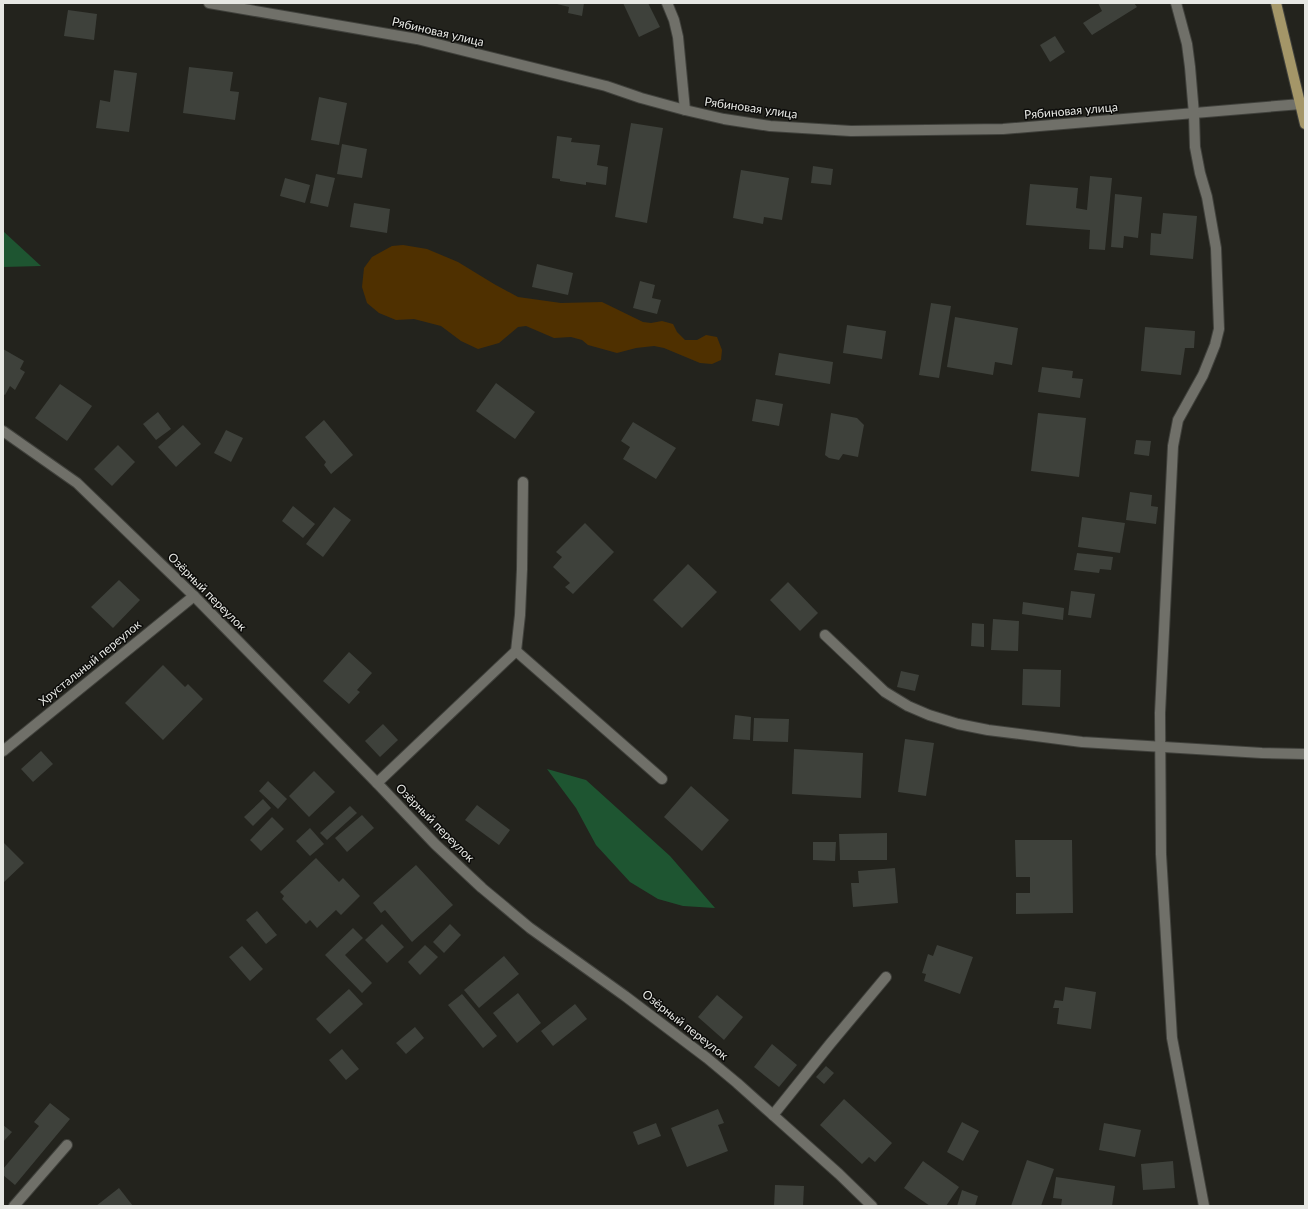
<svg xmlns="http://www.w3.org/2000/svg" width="1308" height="1209" viewBox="0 0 1308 1209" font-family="Lato,sans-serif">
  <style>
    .green { fill: #4f3000 }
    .water { fill: #1e5531 }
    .building { fill: #3e413b }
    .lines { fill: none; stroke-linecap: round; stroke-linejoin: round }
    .minor-casing { stroke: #40413c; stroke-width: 12 }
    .major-casing { stroke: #40413c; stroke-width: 12 }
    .minor { stroke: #707069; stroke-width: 10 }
    .major { stroke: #a49668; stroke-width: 10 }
    .labels { text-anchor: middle; stroke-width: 3; stroke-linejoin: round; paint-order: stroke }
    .street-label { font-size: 12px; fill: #e6e7e3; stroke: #0c0c0a }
  </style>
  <rect width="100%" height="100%" fill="#23231d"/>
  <path class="green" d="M403,245L427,249L458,262L494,284L518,297L561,303L602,302L643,322L651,323L662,321L673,324L677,332L685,340H697L706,335L717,337L722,350L721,360L712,364L700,363L664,348L654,346L636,348L617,353L588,345L582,340L571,337L554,338L526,326L518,327L499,343L478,349L461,341L441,326L414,319L396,320L379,313L367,303L362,287L364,268L372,257L392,246Z"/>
  <g class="water">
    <path d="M3,231L41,266L3,267Z"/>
    <path d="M547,769L586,780L670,856L715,908L683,906L658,899L630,882L596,845L576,808Z"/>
  </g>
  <g class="building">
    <path d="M553,3H584L582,16L568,13L569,7Z"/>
    <path d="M623,3H648L660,27L639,37Z"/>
    <path d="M1098,3H1134L1137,7L1092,35L1083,23L1102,11Z"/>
    <path d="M68,10L97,14L94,40L64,36Z"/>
    <path d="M1055,36L1065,52L1050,62L1040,45Z"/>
    <path d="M189,67L233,72L230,91L239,92L235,120L183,113Z"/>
    <path d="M114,70L137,73L129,132L96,128L100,100L110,102Z"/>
    <path d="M319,97L347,103L339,145L311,140Z"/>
    <path d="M631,123L663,128L647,223L615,217Z"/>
    <path d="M557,136L572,138L571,142L600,145L597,165L608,167L606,185L586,182V185L560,181V179L552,178Z"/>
    <path d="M342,144L367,149L362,178L337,174Z"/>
    <path d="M813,166L833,169L831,185L811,183Z"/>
    <path d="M741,170L789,178L782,220L764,217L763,224L733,218Z"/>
    <path d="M316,174L335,178L328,207L310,203Z"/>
    <path d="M1090,176L1112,178L1105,250L1089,249L1090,230L1026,225L1030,184L1078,188L1076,208L1087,210Z"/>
    <path d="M285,178L310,185L305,203L280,196Z"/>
    <path d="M1115,194L1142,197L1138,238L1124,236L1123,248L1111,247Z"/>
    <path d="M354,203L390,209L387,233L350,227Z"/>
    <path d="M1163,213L1197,216L1193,259L1150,255L1151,233L1161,234Z"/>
    <path d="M537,264L573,273L568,295L532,287Z"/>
    <path d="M640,281L655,285L652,298L661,300L657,314L633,308Z"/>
    <path d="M931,303L951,306L939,378L919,375Z"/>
    <path d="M955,317L1018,328L1012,365L995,362L993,375L947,367Z"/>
    <path d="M847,325L886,331L882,359L843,353Z"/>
    <path d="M1145,327L1195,331L1194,348H1185L1181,375L1141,371Z"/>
    <path d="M3,349L24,361L20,369L25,372L15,390L10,386L5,395L3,394Z"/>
    <path d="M779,353L833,362L830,384L775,375Z"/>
    <path d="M1042,367L1073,371L1072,378L1083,379L1080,398L1038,392Z"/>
    <path d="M496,383L535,412L515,439L476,411Z"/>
    <path d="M60,384L92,406L67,441L35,418Z"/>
    <path d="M756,399L783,404L779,426L752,421Z"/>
    <path d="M158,412L171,429L156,440L143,424Z"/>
    <path d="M831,413L857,418L864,425L858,457L843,454L839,460L829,458L825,455Z"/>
    <path d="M1038,413L1086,418L1079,477L1031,471Z"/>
    <path d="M324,420L353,455L331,474L324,465L326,462L305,437Z"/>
    <path d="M633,422L676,448L656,479L623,459L630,447L621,441Z"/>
    <path d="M183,425L201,444L176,467L158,447Z"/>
    <path d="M226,430L243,438L231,462L214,453Z"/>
    <path d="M1136,440L1151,441L1149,456L1134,454Z"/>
    <path d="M118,445L135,462L112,486L94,469Z"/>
    <path d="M1130,492L1152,495L1151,506L1158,507L1156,524L1126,520Z"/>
    <path d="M293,506L315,524L303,538L282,521Z"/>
    <path d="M334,507L351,520L323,557L306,544Z"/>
    <path d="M1082,517L1125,523L1120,553L1078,547Z"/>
    <path d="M585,523L614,552L573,594L565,587L570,583L553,567L562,557L556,552Z"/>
    <path d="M1077,553L1113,557L1111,570L1100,569L1099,573L1074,570Z"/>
    <path d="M688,564L717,592L682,628L653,600Z"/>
    <path d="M119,580L140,600L113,628L91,607Z"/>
    <path d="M788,582L818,613L800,631L770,600Z"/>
    <path d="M1071,591L1095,594L1091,618L1068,615Z"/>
    <path d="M1023,602L1064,608L1063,620L1022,614Z"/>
    <path d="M993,619L1019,621L1018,651L991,650Z"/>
    <path d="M972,623L984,624V647L971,646Z"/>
    <path d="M349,652L372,673L357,690L360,692L349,704L323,681Z"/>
    <path d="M163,665L185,687L188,684L203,699L163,740L125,703Z"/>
    <path d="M1023,669L1061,670L1060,707L1022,705Z"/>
    <path d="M901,671L919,675L915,691L897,687Z"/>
    <path d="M735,715L751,717L750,740L733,739Z"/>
    <path d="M754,718L789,719L788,742L753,741Z"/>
    <path d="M383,724L398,740L380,757L365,741Z"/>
    <path d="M905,739L934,743L926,796L898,792Z"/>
    <path d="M794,749L863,753L861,798L792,794Z"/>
    <path d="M41,751L53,764L33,782L21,769Z"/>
    <path d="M314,771L335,792L309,817L289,796Z"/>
    <path d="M268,781L287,799L278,809L259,791Z"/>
    <path d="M691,786L729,820L702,851L664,817Z"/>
    <path d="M263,799L271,808L253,826L244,817Z"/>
    <path d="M477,805L510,830L499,845L465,820Z"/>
    <path d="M350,806L357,813L327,840L320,833Z"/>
    <path d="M362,815L374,828L347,852L335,838Z"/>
    <path d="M272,817L284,829L261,851L250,840Z"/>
    <path d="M310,828L324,844L310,856L296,841Z"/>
    <path d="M887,833V860H840L839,834Z"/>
    <path d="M1015,840H1072L1073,913L1016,914V893H1030V877H1016Z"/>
    <path d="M3,842L24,863L3,883Z"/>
    <path d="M813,842H836L835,861L813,860Z"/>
    <path d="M316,858L339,882L343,878L360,896L341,915L336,910L317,928L310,920L306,924L282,899L284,896L280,892Z"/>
    <path d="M416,865L453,905L412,942L385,910L381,913L373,903Z"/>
    <path d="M895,868L898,903L853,907L851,883H859L858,871Z"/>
    <path d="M257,911L277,935L266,944L246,920Z"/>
    <path d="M382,924L404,947L387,963L365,940Z"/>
    <path d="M450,924L461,935L444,953L433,942Z"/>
    <path d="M353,928L363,938L345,955L372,983L362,993L325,955Z"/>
    <path d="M425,945L438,957L420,975L408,962Z"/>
    <path d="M937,945L973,957L960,994L924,981L926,974L922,973L928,954L933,956Z"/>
    <path d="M242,946L263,969L250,981L229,957Z"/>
    <path d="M504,956L519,974L479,1008L464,990Z"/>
    <path d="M1065,987L1096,992L1091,1029L1057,1024L1059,1008H1053L1055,1000L1063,1001Z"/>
    <path d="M349,989L363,1004L330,1034L316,1019Z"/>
    <path d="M518,993L541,1023L517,1043L493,1013Z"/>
    <path d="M462,994L497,1036L483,1048L448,1005Z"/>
    <path d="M717,995L743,1017L724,1040L698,1017Z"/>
    <path d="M575,1004L587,1019L553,1046L541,1031Z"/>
    <path d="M415,1027L424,1038L406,1054L396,1043Z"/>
    <path d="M772,1044L797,1065L779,1087L754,1067Z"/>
    <path d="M342,1049L359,1069L346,1080L329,1060Z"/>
    <path d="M826,1066L834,1073L824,1084L816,1077Z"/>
    <path d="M844,1099L892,1143L875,1162L869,1157L862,1164L820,1125Z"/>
    <path d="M50,1103L70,1119L15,1185L3,1175V1169L39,1126L34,1122Z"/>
    <path d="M718,1109L724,1123L718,1125L728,1151L687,1167L671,1128Z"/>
    <path d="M962,1122L979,1131L963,1161L947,1152Z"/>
    <path d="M656,1123L661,1136L638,1145L633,1132Z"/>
    <path d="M1104,1123L1141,1130L1135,1157L1099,1150Z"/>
    <path d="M3,1125L12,1132L3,1142Z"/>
    <path d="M1027,1160L1054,1169L1041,1206H1011Z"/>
    <path d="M923,1161L959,1187L946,1206H930L904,1188Z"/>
    <path d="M1173,1161L1175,1188L1143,1190L1141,1164Z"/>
    <path d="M1056,1177L1115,1186L1112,1206H1061L1062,1199L1053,1198Z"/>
    <path d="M775,1185L804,1186L803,1206H774Z"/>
    <path d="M119,1188L133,1206H96Z"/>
    <path d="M962,1190L978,1196L975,1206H957Z"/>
  </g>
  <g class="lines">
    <g class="minor-casing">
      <g id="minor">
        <path d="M209,3L417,39L606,86L641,98L685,110L724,119L770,126L851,131L1003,129L1301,104"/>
        <path d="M667,3L674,20L678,37L685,110"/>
        <path d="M1176,3L1187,44L1190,67L1194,114L1195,147L1200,173L1207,197L1216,248L1219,329L1215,345L1203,375L1178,420L1173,446L1160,713L1161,854L1172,1038L1204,1206"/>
        <path d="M3,431L77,483L194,596L377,783L435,844L482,888L530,928L625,996L707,1058L737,1083L839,1174L872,1206"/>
        <path d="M825,635L885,692L908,706L929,715L958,724L988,730L1082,742L1262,753L1305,754"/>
        <path d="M516,651L662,779"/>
        <path d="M3,751L194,596"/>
        <path d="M377,783L516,651L520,615L522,569L523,482"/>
        <path d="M773,1115L830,1044L886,977"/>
        <path d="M14,1206L67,1145"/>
      </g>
    </g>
    <g class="major-casing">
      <path id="major" d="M1276,3L1305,124"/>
    </g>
    <use href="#minor" class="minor"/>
    <use href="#major" class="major"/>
  </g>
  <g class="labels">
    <g class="street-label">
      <text transform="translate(438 32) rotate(13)" y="4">Рябиновая улица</text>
      <text transform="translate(751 108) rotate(8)" y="4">Рябиновая улица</text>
      <text transform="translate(1071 111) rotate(-5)" y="4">Рябиновая улица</text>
      <text transform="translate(207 592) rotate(45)" y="4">Озёрный переулок</text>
      <text transform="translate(90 663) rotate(-39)" y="4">Хрустальный переулок</text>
      <text transform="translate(435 823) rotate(45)" y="4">Озёрный переулок</text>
      <text transform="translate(685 1025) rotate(38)" y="4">Озёрный переулок</text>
    </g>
  </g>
  <rect width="1308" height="1209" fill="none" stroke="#e6e7e3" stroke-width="8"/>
</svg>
